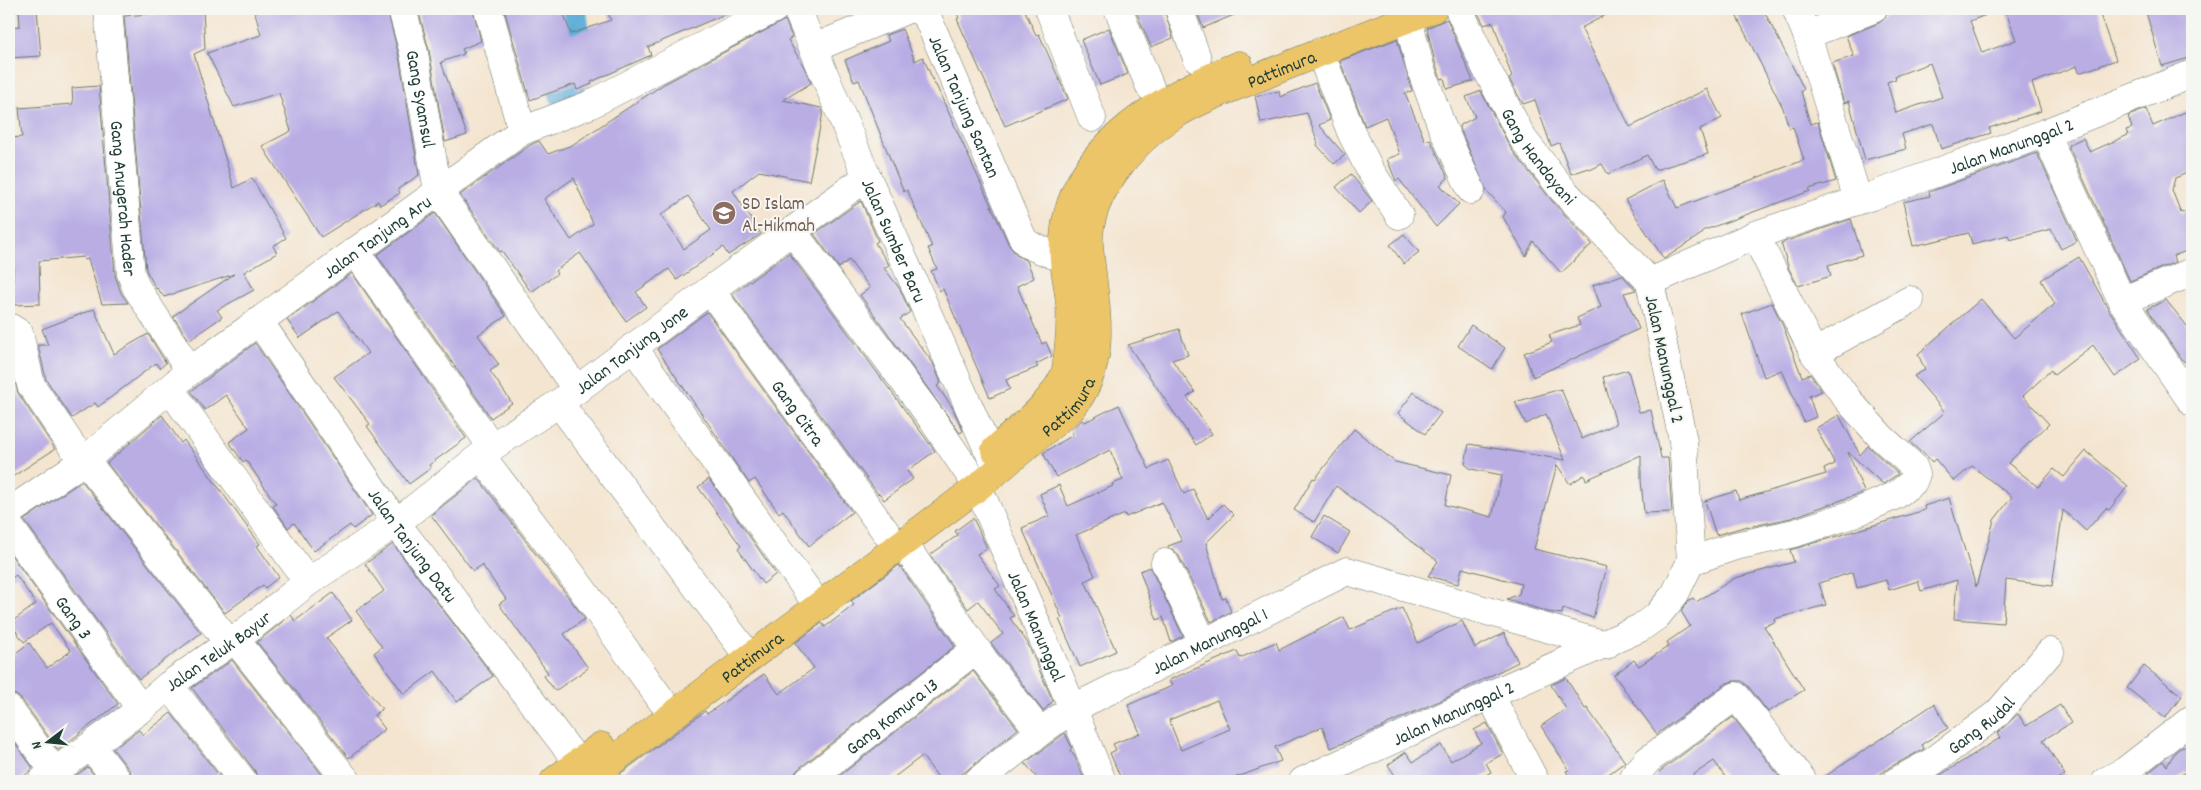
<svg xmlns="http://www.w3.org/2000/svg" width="2201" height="790" viewBox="0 0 2201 790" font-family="Dekko,sans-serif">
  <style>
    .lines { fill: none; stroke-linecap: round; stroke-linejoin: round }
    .river { stroke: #5dadd7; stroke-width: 36 }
    .building { fill: #b9ade4; fill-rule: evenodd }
    .minor-casing { stroke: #6a786b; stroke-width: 29 }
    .major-casing { stroke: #6a786b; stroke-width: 29 }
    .minor { stroke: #fff; stroke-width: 28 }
    .major { stroke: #ecc569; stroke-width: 28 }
    .labels { text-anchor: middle; stroke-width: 4; stroke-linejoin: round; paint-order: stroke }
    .street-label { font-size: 19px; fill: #1f3d34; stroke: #f6f6f2 }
    .education-label { font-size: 19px; fill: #785e54; stroke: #f6f6f2; text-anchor: start }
  </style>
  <rect width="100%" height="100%" fill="#f6f6f2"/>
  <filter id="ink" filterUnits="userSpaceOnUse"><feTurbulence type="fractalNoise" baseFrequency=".02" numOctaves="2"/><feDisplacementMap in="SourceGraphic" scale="10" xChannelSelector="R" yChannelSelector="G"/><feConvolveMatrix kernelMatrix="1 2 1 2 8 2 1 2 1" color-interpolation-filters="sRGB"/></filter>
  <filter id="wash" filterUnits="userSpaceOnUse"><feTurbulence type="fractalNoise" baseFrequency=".0096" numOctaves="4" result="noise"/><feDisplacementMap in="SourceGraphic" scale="20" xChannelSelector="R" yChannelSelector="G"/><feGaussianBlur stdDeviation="1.12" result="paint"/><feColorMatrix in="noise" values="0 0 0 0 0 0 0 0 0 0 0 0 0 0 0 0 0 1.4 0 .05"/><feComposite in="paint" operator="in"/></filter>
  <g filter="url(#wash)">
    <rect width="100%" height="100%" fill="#f4e5d0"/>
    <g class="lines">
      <path class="river" d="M567,93L561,61L573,44L569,9"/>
    </g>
    <g id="blocks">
      <g class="building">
        <path d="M19,9H37L41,56L9,58V27L20,26Z"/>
        <path d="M171,9H203L205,49L194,54L234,188L252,178L286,238L273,246L277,253L244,272L254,290L217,310L222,317L189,340L173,316L234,274L164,297L157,288L156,289L146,270L124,16L172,12Z"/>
        <path d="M254,9H387L399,56L419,175L398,189L400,193L380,205L378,201L321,237L262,146L291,131L279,93L234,107L207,53L261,35Z"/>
        <path d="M418,9H473L481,41L462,49L464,54L441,62L467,135L445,142L429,50Z"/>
        <path d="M504,9H562L571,34L611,20L606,9H737L648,47L651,55L591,82L592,84L577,90L575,84L530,100Z"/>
        <path d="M955,9H1024L1036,35L1039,34L1068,99L1005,126L957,19L959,18Z"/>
        <path d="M1135,9H1164L1173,38L1151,47Z"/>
        <path d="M1196,9H1248L1203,28Z"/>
        <path d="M1484,9H1617L1581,28L1630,127L1707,89L1722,118L1700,129L1708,154L1655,170L1647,155L1608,174L1602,164L1590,170L1589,168L1571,174L1559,143L1551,146L1535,100L1523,104L1509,79L1512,77L1493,22L1484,25L1477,11Z"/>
        <path d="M1733,9H1763L1804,89L1801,91L1810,124L1818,122L1836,181L1809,189L1810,191L1702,231L1703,233L1664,259L1625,200L1663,180L1677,208L1804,160L1793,127L1789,128L1783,108Z"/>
        <path d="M1888,9H1999V10L1970,21L1982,53L2016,40L2005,9H2098L2116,60L2079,73L2077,66L2032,83L2041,111L1989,128L1991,133L1941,149L1933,124L1902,134L1906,149L1865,160L1849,101L1844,103L1832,63L1854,56L1846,36L1879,23L1885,18ZM1930,63L1942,97L1896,113L1887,82L1896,79L1895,76Z"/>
        <path d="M2145,9H2184L2192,37V57L2162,66Z"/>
        <path d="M1447,19L1473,81L1447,89L1444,78L1441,79L1435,62L1427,28Z"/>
        <path d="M785,20L792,37L788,40L804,67L811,83L783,100L821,108L823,112L809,181L759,171L733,191L761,234L728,255L723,247L677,280L669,269L636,292L646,307L626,321L580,253L555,271L557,274L531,292L502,251L500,252L460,195L530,145L539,141L548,154L572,145L664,84ZM574,178L593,224L571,240L544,199ZM688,196L711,230L684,249L661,215Z"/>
        <path d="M1109,28L1128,74L1100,85L1081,40Z"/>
        <path d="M902,29L915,61L923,57L935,85H936L1009,245L1018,256L1027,261L1034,278L1017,286L1042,344L1046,342L1052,356L1036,364L1038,367L1006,380L1010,389L990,398L943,289L940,291L931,271L937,269L928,248L932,247L907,190L904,192L891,161L859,80L854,82L845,60L889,41L886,35Z"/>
        <path d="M1397,39L1412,91L1405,93L1425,141L1430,139L1448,178L1440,185L1459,204L1436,227L1399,179L1396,181L1387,159L1400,154L1386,117L1365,126L1340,61Z"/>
        <path d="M1315,83L1330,120L1319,125L1345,155L1334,164L1317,145L1318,143L1307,113L1261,123L1255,96L1279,91L1280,97Z"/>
        <path d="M99,86L115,275L121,293L128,303L102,304L88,259L84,260L83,257L39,261L40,304L13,305V263L9,240L12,239L9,206L15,205L11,157L9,158V138L22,137L19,108L73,104L72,88Z"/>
        <path d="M1481,91L1511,149L1552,201L1592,244L1561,273L1533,241L1526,256L1503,217L1506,212L1486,190L1459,126L1475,117L1466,97Z"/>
        <path d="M2146,109L2153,126L2192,109V171L2175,178L2172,190L2181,213L2192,209V249L2173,256L2175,262L2130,281L2068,145L2083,138L2090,152L2128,135L2126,130L2132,128L2128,116Z"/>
        <path d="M2037,153L2077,241L2061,249L2051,229L2010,240L2008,235L1972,244L1969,233L1913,246L1903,202L1930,196L1929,192Z"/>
        <path d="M1351,174L1372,201L1359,213L1336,187Z"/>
        <path d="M861,201L878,241L875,243L889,265L884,268L900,289L910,312L900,319L933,363L941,383L937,386L952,407L963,431L960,433L860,295L870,288L849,260L839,268L814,234Z"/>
        <path d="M435,213L506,316L478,335L499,365L490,371L512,403L491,418L377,255Z"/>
        <path d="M1851,219L1862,255L1828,265L1831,276L1798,286L1789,269L1781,243Z"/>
        <path d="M1404,234L1419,252L1404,264L1390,245Z"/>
        <path d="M789,253L935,451L907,471L913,479L884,500L879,493L878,494L732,294Z"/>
        <path d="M2079,257L2109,310L2141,359L2115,377L2093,345L2054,375L2051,370L2023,396L2049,424L2008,463L2038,487L2054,469L2064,477L2086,451L2128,486L2109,510L2106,508L2086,531L2063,510L2052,586L2006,580L2003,623L1954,619L1957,580L1921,591L1918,581L1889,590L1886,580L1857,588L1853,572L1819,583L1826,605L1774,619L1775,622L1764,626L1804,690L1768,712L1748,686L1742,681H1734L1727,683L1657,734L1614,675L1634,660L1639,666L1669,646L1667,642L1690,626L1681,611L1689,600L1693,598L1696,602L1735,578L1794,562L1790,550L1925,510L1924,506L1949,498L1976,587L1994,520L2012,497L1972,466L1954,481L1935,459L1932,462L1922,451L1921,452L1910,442L1945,412L1914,376L1925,370L1918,354L1981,299L2014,338L2055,304L2041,280Z"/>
        <path d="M352,273L466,438L429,465L431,468L409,484L367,426L370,424L334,377L368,353L338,311L300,338L287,320Z"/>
        <path d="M1622,275L1636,290L1624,293L1639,329L1533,377L1524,353L1552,342L1549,335L1580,325L1577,318L1601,307L1593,285Z"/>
        <path d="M2166,300L2192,332V367L2181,359L2147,309Z"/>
        <path d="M1772,303L1783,326L1802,377L1810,374L1822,391L1809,396L1816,417L1804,422L1782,370L1764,377L1742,314Z"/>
        <path d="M94,309L114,354L148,334L166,363L160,368L156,363L98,407L95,403L72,418L46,379L38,345H48L42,329Z"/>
        <path d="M707,312L852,512L809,546L783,510L779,513L755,479L749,483L657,349Z"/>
        <path d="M1471,325L1505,348L1492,369L1458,346Z"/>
        <path d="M1179,329L1188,355L1172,360L1195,392L1187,397L1212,434L1196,445L1128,345Z"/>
        <path d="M255,343L372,515L353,529L350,525L314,551L294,523L288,528L273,506L276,504L246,460L243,462L229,442L249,428L226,395L205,410L191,391Z"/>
        <path d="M9,358L18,393L55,449L9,479Z"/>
        <path d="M1628,370L1639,412L1651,410L1661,458H1668L1672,512L1644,513L1641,480V455L1586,480L1584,475L1570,484L1557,465L1534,549L1607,567L1593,618L1563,608L1562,614L1548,612L1507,599L1519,594L1521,584L1462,568L1458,584L1428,576L1438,561L1336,486L1314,522L1294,510L1313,478L1315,479L1354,429L1395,462L1451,475L1445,505L1492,517L1502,475L1471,469L1465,464L1469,444L1565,460L1546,414L1526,424L1515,402L1561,389L1582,439L1616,424L1603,377Z"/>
        <path d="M1414,392L1441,413L1425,434L1398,413Z"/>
        <path d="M1119,405L1149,469L1168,460L1184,494L1193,489L1208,519L1223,504L1234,515L1206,543L1222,599L1226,598L1231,612L1211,622L1179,556L1174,550L1168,548V546L1182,541L1162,502L1126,517L1125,514L1076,535L1095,576L1085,581L1116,651L1080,667L1059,619L1062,618L1022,528L1049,516L1040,494L1059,485L1068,506L1113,486L1112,484L1123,480L1110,450L1056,477L1043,453L1073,435L1071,430L1082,420L1085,422Z"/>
        <path d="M162,415L181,443L184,440L248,528L260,544L257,546L279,577L265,588L263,585L225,613L107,463Z"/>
        <path d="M1839,415L1860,455L1868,446L1898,474L1883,484L1848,452L1864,492L1791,518L1748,527V526L1716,535L1705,501L1736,491L1739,500L1826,474L1824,469L1835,464L1816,428Z"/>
        <path d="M478,478L585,619L564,634L588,668L555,691L544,676L548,673L499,604L506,599L482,565L473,571L431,515Z"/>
        <path d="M709,479L776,574L763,584L738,549L741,546L698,487Z"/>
        <path d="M82,481L201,633L139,679L24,520Z"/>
        <path d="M1324,516L1350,532L1338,553L1312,537Z"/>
        <path d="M973,518L987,548L977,554L1000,586L995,589L1014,616L1010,618L1027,642L1053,701L1043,711L991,643L1003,634L978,601L968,609L930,555L958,535L955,531Z"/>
        <path d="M393,544L493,676L457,702L435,671L404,694L374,653L382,647L356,611L384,591L365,564Z"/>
        <path d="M9,552L118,704L58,750L22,700L16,695L9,694V658L29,643L47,668L71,651L51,623L24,642L10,623L36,604L16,575L9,580Z"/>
        <path d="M899,565L955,646L798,769L794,775L793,781H626L620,774L705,711L707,714L764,674L779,694L814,668L795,643L822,623L825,627L854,605L851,601Z"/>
        <path d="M1150,567L1183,636L1171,642L1163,617L1157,620L1140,571Z"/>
        <path d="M333,593L352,620L326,638L382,709L374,715L385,729L349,758L257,642L291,615L295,621Z"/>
        <path d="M1402,608L1418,643L1462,621L1475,648L1504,633L1518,662L1444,699L1387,724L1385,726L1331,748L1322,727L1275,747L1281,761L1226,781H1122L1110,753L1116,750L1113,744L1140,733L1128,705L1172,686L1169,680L1237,651L1240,658L1276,642L1279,650L1344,617L1350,630ZM1217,700L1230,729L1181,750L1169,720Z"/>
        <path d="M232,660L327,781H258L255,771L192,688Z"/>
        <path d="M2144,666L2182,696L2165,718L2127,688Z"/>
        <path d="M973,671L1018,729L966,771L953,781H941L922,756L889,781H833Z"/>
        <path d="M1566,678L1585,709L1587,708L1625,762L1599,781H1572L1566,771L1569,770L1541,726L1566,709L1551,685Z"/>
        <path d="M1934,704L1948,728L1922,744L1924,749L1890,767L1871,781H1818Z"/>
        <path d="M2060,705L2071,723L2043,740L2065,775L2054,781H1931L2000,738L1997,733L2018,714L2026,726Z"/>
        <path d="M171,713L223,781H133L130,771L113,749L139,730L143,735Z"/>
        <path d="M1733,717L1783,781H1728L1714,761L1684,781H1655V776L1659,772Z"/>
        <path d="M1487,723L1503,754L1486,763L1491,772L1476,781H1399L1388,765L1406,752L1413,762L1441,745L1451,761L1481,743L1474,730Z"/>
        <path d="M1065,733L1072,748L1070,750L1075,757L1085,781H1039L1025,763Z"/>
        <path d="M9,735L33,768L19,781H12L9,776Z"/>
        <path d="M2183,746L2192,751V775L2185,772L2178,778L2180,781H2155L2148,773L2163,761L2167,766L2175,752Z"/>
        <path d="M88,767L98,781H68Z"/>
      </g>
    </g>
  </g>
  <g filter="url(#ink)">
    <use href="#blocks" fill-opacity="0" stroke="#6a786b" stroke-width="1"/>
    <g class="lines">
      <g class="minor-casing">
        <g id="minor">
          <path id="s1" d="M108,9L131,274L136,287L190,371"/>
          <path id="s2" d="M402,9L414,53L438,191L577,390"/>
          <path d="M488,9L522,131"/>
          <path id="s3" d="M797,9L867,177L990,454L1000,468"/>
          <path d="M1049,9L1092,118"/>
          <path d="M1118,9L1150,87"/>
          <path d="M1179,9L1197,58"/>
          <path id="s4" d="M1459,9L1484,64L1523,139L1563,190L1650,282"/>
          <path d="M1796,9L1807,35L1858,200"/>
          <path d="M1408,18L1420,67L1442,127L1471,190"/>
          <path d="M1807,35L1873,9"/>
          <path id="s5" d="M814,48L908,9C918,9 922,11 928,19L1023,239L1029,245L1086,268"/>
          <path d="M1320,52L1351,132L1370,170L1399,215"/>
          <path d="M2045,133L2122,301L2192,402"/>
          <path id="s6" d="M793,232L932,419L978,487L1068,697L1102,781"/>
          <path d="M1755,235L1814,353L1910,300"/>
          <path d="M355,251L492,447"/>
          <path id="s7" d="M710,290L888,535"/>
          <path d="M2122,301L2192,272"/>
          <path id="s8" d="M259,321L396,523L592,781"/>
          <path d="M9,327L19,333L31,385L72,446L85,460L229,643"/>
          <path d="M633,347L810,594"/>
          <path d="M170,389L308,582"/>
          <path d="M559,403L740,645"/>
          <path d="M482,457L572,575L662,701"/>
          <path id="s9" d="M9,512L85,460L190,371L522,131L589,105L774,9"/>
          <path id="s10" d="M9,526L141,709"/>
          <path d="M903,543L984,660L1040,732"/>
          <path d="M1691,561L1735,546L1795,533L1853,514L1896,495L1913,482L1916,474L1913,466L1881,437L1848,400L1814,353"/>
          <path d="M1165,563L1203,642"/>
          <path d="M235,639L347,781"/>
          <path d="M169,685L243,781"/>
          <path d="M1490,695L1535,781"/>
          <path d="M9,709L54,771"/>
          <path d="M91,746L118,781"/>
          <path id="s11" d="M42,781L141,709L169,685L245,632L308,582L396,523L492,447L559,403L710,290L867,177"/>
          <path id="s12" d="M808,781L976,649"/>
          <path id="s13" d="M978,781L1040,732L1072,709L1347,571L1606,645"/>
          <path id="s14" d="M1303,781L1490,695L1640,628L1657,616L1675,594L1691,561L1683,441L1650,282L1755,235L1872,196L2045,133L2192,74"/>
          <path d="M1640,781L1635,775L1648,760L1736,696L1803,781"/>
          <path id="s15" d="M1897,781L1932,762L1998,713L2050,652"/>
          <path d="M2106,781L2125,771L2192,719"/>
        </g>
      </g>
      <g class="major-casing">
        <g id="major">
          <path d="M995,450C1019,428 1050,406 1064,376C1067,369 1067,361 1068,353C1070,337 1071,320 1070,304C1069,289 1065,274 1064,259C1057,155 1156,99 1239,65"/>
          <path d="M554,781L601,746"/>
          <path id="s16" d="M585,781L978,487L1072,408C1112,357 1093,303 1089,244C1087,195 1132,143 1170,118C1197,100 1230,89 1260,77C1317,53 1375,31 1433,9"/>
        </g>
      </g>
      <use href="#minor" class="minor"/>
      <use href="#major" class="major"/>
    </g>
  </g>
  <defs>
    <g id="school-disc" transform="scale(1.25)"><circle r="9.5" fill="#8d6e63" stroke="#f6f6f2"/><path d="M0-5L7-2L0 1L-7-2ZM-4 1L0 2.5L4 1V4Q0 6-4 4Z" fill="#fff"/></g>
  </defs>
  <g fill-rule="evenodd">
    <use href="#school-disc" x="724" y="213"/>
  </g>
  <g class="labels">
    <g class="street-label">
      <text dy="7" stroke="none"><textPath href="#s16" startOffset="1061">Pattimura</textPath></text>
      <text dy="7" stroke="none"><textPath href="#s2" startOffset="92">Gang Syamsul</textPath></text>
      <text dy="7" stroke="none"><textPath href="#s5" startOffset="220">Jalan Tanjung Santan</textPath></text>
      <text dy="7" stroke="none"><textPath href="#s14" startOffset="1125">Jalan Manunggal 2</textPath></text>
      <text dy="7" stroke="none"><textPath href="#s4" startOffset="168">Gang Handayani</textPath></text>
      <text dy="7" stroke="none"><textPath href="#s1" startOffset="190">Gang Anugerah Hader</textPath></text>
      <text dy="7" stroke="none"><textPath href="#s9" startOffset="460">Jalan Tanjung Aru</textPath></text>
      <text dy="7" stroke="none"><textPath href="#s3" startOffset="251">Jalan Sumber Baru</textPath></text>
      <text dy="7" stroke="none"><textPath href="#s11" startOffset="731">Jalan Tanjung Jone</textPath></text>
      <text transform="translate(1666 359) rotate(78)" y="7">Jalan Manunggal 2</text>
      <text dy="7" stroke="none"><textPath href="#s16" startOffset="612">Pattimura</textPath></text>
      <text dy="7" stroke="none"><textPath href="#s7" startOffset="151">Gang Citra</textPath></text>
      <text dy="7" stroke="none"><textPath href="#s8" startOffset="272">Jalan Tanjung Datu</textPath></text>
      <text dy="7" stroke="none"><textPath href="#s10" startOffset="112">Gang 3</textPath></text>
      <text dy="7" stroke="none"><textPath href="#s6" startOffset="466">Jalan Manunggal</textPath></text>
      <text dy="7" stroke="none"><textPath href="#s13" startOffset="272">Jalan Manunggal 1</textPath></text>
      <text dy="7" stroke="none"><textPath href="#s11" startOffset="219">Jalan Teluk Bayur</textPath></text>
      <text dy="7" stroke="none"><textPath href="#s16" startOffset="208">Pattimura</textPath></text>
      <text dy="7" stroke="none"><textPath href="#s14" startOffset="165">Jalan Manunggal 2</textPath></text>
      <text dy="7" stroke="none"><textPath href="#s12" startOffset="106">Gang Komura 13</textPath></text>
      <text dy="7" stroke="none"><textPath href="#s15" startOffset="101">Gang Rudal</textPath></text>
    </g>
    <g class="education-label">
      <text x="742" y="209">SD Islam<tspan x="742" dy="22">Al-Hikmah</tspan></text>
    </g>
  </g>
  <rect width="2201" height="790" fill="none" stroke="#f6f6f2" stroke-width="30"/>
  <g transform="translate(48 742) rotate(254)" stroke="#f6f6f2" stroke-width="4" paint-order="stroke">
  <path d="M0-4L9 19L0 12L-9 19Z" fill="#1f3d34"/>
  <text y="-8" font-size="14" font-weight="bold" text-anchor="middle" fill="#1f3d34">N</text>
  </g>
</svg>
